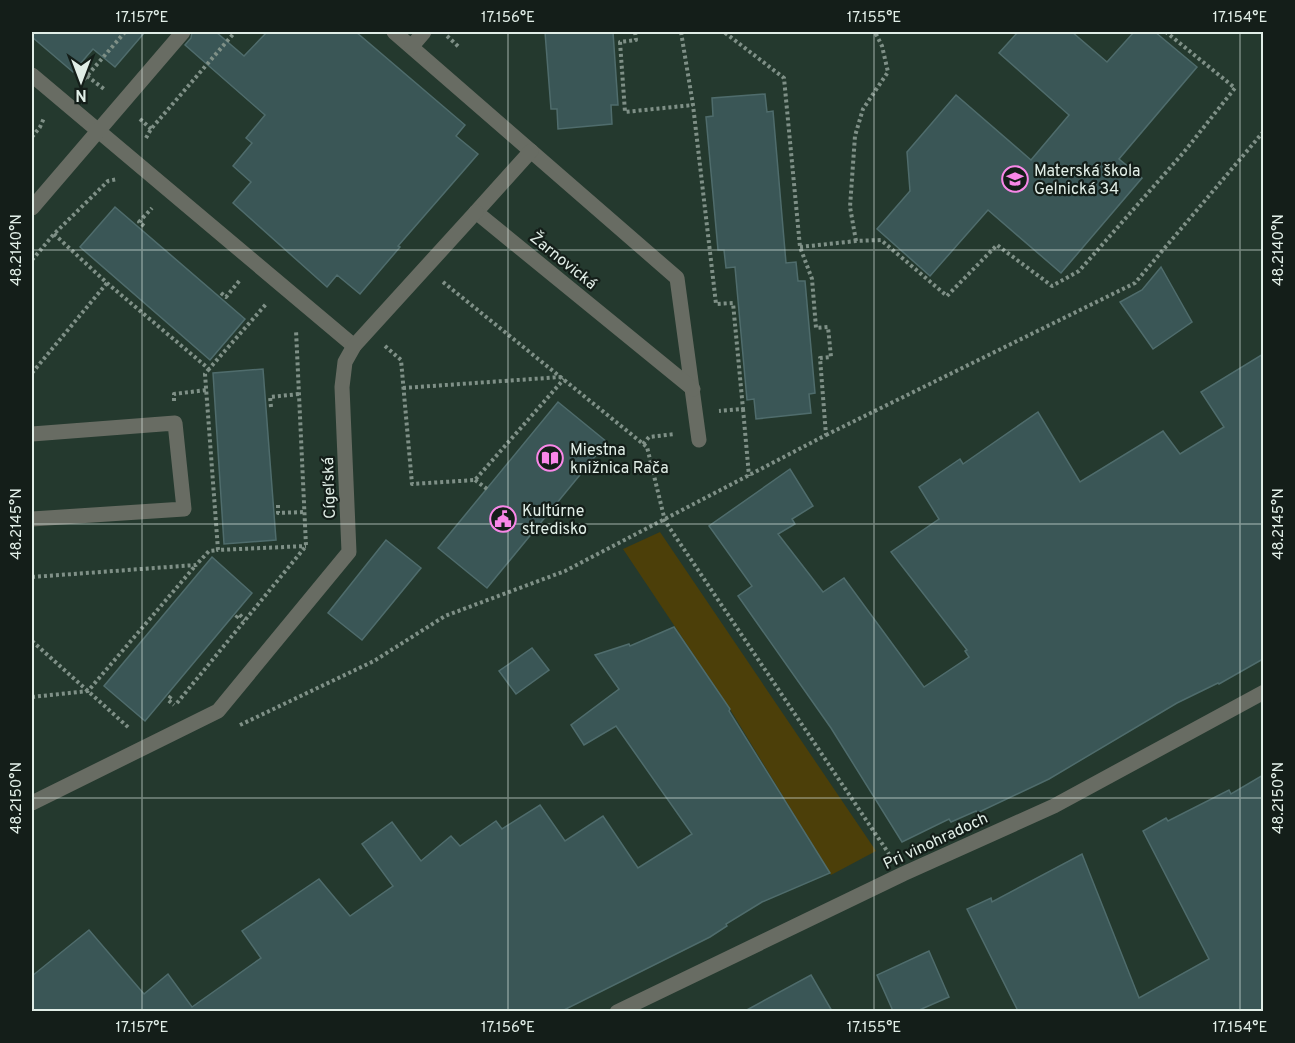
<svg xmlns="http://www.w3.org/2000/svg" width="1295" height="1043" viewBox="0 0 1295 1043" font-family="Overpass,sans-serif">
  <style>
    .green { fill: #4c3f09 }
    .building { fill: #3a5656; stroke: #4f6c6c; stroke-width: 1.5 }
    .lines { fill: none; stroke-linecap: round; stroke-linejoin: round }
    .path { stroke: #7f9087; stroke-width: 4; stroke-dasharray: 3 3; stroke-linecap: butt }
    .lane { stroke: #686c63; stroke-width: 15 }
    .street { stroke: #686c63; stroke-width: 15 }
    .ticks { fill: none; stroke: #e1eee7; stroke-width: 1.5; stroke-opacity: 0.45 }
    .labels { text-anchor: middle; stroke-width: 4.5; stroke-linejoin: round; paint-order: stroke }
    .poi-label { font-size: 16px; fill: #e1eee7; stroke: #141e19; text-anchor: start }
    .street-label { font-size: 16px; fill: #e1eee7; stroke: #141e19 }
    .neatline { fill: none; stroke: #e1eee7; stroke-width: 2 }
    .ticks-label { font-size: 15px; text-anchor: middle; fill: #e1eee7 }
  </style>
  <rect width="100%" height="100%" fill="#24392e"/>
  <path class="green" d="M660,532L876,851L831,875L728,706L623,549Z"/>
  <g class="building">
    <path d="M32,32H145L115,67L93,49L73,72L32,37Z"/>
    <path d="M192,32H216L244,56L267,32H356L465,125L456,136L478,154L398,246L400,247L360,294L337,275L327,287L233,203L251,182L233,166L252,143L246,138L265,115L185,45L191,38Z"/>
    <path d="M545,32H613L618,105H611L612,124L558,129L557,109H551Z"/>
    <path d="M1018,32H1072L1107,62L1134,32H1155L1197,67L1119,159L1142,178L1061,273L988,210L930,276L877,229L910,191L907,152L956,95L1031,160L1069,115L999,53Z"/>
    <path d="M765,94L767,112L773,111L786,263L796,262L798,281H805L815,393L809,394L811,413L756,419L754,399L747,400L735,267L726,268L724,250H718L706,117L713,116L712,98Z"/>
    <path d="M115,207L245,319L210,360L80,247Z"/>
    <path d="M1161,267L1192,322L1153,349L1120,302L1142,290Z"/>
    <path d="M1263,354V659L1219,684L1218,683L1177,703L1049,779L977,813L976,811L951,822L949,819L902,842L831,728L738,596L752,586L709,526L790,469L813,506L792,519L795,524L778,534L823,592L844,578L924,687L969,657L965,651L967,650L891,552L939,519L919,487L960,459L963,464L1038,412L1080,482L1163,431L1180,454L1224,427L1201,392Z"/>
    <path d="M263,369L276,540L224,544L213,373Z"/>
    <path d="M558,402L607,442L487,588L438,548Z"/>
    <path d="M386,540L421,568L362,640L328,613Z"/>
    <path d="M212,557L252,593L145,721L104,686Z"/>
    <path d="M674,627L730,709L729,711L830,873L762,902L726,924L727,926L710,937L562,1011H32V976L89,930L144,994L168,974L192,1007L261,958L242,931L319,879L350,916L393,886L362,844L392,822L421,861L451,836L460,846L496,821L502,829L540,805L565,841L603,816L638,868L692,834L616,726L584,745L571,725L619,689L595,655L629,644L630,646Z"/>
    <path d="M532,648L549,670L516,694L499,671Z"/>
    <path d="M1263,775V1011H1018L967,909L991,898L992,902L1082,854L1139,998L1209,959L1143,831L1166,818L1168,821L1229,790L1231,794Z"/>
    <path d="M929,951L949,997L917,1011H893L877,975Z"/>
    <path d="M811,975L832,1011H745Z"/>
  </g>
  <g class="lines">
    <g class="path">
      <path d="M635,32L636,40L620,42L625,112L693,105"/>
      <path d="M681,32L693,105L716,304L733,303L743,409L719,411"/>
      <path d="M447,36L460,48"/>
      <path d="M87,76L104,89"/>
      <path d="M80,84L125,32"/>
      <path d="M140,119L151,129"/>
      <path d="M32,137L40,127L44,118"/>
      <path d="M146,138L151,129L235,32"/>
      <path d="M144,226L139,222L152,208"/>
      <path d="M54,234L107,283L209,369L267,303"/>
      <path d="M856,241L850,207L855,136L863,109L888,72L882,46L875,32"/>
      <path d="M800,247L856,241L881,240L947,296L997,245L1052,286L1079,271L1184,152L1235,88L1166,32"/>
      <path d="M32,260L54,234L108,181L118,179"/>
      <path d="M443,282L647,447L665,521L889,854"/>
      <path d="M221,293L226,297L240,280"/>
      <path d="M385,346L401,360L412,484L475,480L564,379"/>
      <path d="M209,369L205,374L218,550L306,546"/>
      <path d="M32,373L107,283"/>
      <path d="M403,388L561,377"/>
      <path d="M174,401V394L206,390"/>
      <path d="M271,407L270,397L299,394"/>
      <path d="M743,409L749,476"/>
      <path d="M826,435L1135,283L1264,131"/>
      <path d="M643,444L649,437L675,434"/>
      <path d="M475,480L487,489"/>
      <path d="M278,505V513L304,512"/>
      <path d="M32,577L196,565L209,551L218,550"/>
      <path d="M236,618L239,614L245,620"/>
      <path d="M32,641L129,728"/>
      <path d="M171,696L168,700L174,705"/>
      <path d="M32,697L88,691L196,565"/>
      <path d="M177,703L306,546L296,330"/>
      <path d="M240,725L374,661L445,616L565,571L826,435L820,358L831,357L828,327L816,328L812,279L800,247L784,78L724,32"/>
    </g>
    <path class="lane" d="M32,434L175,423L184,509L32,519"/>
    <g class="street">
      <path d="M394,32L677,278L699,440"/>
      <path d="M412,46L424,32"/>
      <path d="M32,75L354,346"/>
      <path d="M531,151L476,212L693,389"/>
      <path d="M32,208L183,32"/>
      <path d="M32,803L218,711L349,552L342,387L345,362L354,346L476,212"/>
      <path d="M617,1012L903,874L1054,806L1264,692"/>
    </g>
  </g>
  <path class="ticks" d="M142,32V1012M508,32V1012M874,32V1012M1240,32V1012M32,250H1264M32,524H1264M32,798H1264"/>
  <defs>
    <g id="school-ring" transform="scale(1.35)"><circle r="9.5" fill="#141e19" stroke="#f987e8" stroke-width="1.5"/><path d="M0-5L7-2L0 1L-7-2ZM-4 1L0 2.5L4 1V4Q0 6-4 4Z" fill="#f987e8"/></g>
    <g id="library-ring" transform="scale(1.35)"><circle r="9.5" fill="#141e19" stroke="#f987e8" stroke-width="1.5"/><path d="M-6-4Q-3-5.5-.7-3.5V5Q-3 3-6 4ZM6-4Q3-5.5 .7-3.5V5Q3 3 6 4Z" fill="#f987e8"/></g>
    <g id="civic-ring" transform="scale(1.35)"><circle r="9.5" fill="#141e19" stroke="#f987e8" stroke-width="1.5"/><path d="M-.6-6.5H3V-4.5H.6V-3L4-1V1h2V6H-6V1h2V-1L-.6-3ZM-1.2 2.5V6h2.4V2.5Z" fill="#f987e8"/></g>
  </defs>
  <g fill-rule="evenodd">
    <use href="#school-ring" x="1015" y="179"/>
    <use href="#library-ring" x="550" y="458"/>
    <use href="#civic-ring" x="503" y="519"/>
  </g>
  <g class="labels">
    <g class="poi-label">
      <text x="1034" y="176">Materská škola<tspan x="1034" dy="18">Gelnická 34</tspan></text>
      <text x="570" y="455">Miestna<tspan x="570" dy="18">knižnica Rača</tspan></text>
      <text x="522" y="516">Kultúrne<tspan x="522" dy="18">stredisko</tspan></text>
    </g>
    <g class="street-label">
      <text transform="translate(564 260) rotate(39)" y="6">Žarnovická</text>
      <text transform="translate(328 488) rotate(-92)" y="6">Cígeľská</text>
      <text transform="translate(935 840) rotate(-25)" y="6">Pri vinohradoch</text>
    </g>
  </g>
  <rect width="1295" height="1043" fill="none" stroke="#141e19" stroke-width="66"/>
  <g transform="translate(81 81) rotate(180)" stroke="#141e19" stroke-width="4.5" paint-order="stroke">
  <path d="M0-4.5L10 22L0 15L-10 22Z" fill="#e1eee7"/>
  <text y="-9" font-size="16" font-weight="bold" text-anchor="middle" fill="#e1eee7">N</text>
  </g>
  <rect x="33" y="33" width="1229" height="977" class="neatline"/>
  <g class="ticks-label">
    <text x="142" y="22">17.157°E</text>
    <text x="508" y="22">17.156°E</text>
    <text x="874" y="22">17.155°E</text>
    <text x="1240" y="22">17.154°E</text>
    <text transform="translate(1278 250) rotate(-90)" y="5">48.2140°N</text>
    <text transform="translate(16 250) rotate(-90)" y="5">48.2140°N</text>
    <text transform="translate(1278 524) rotate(-90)" y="5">48.2145°N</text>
    <text transform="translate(16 524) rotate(-90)" y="5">48.2145°N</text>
    <text transform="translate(1278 798) rotate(-90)" y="5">48.2150°N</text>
    <text transform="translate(16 798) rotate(-90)" y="5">48.2150°N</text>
    <text x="142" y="1032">17.157°E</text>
    <text x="508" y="1032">17.156°E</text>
    <text x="874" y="1032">17.155°E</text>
    <text x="1240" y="1032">17.154°E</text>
  </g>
</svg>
